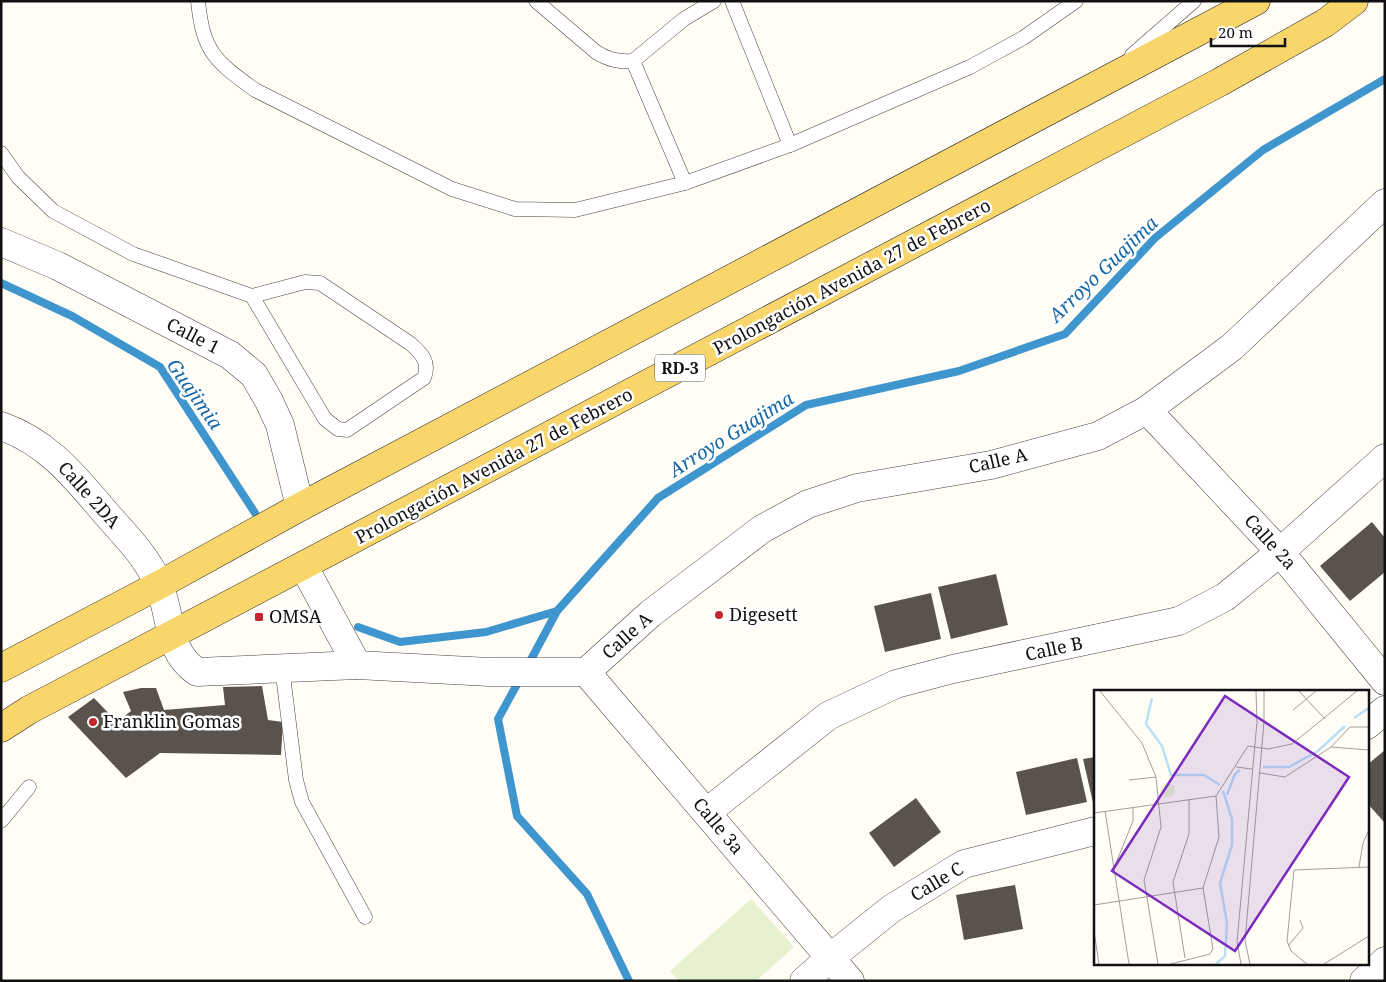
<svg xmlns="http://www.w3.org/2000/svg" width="1386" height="982" viewBox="0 0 1386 982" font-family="'Noto Serif',serif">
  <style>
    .pitch { fill: #e6f2cf }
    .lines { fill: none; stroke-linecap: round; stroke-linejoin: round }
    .stream { stroke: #3f96cf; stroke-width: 8 }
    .building { fill: #5a524d }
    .service-casing { stroke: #444; stroke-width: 15 }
    .minor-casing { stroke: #444; stroke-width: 29 }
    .primary-casing { stroke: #222; stroke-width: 29 }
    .service { stroke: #fff; stroke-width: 14 }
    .minor { stroke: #fff; stroke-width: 28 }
    .primary { stroke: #f9d66b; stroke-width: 28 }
    .poi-dot { fill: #c4262e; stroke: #fff; stroke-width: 2 }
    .labels { text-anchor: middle; stroke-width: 5; stroke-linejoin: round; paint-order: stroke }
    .shield { fill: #fff; stroke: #585858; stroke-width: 1 }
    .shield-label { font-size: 16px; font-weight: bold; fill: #111 }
    .street-label { font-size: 18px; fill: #111; stroke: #fff }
    .poi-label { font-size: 18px; fill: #111; stroke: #fff; text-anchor: start }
    .water-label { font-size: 19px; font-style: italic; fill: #1768a6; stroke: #fff }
    .inset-river { fill: none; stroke: #b9e0f7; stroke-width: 2.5 }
    .inset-road { fill: none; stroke: #a09f9a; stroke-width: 1 }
    .view { fill: #7b2cbf; fill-opacity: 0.15; stroke: #7b2cbf; stroke-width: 2.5 }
    .inset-edge { fill: none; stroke: #111; stroke-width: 2.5 }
  </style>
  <rect width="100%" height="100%" fill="#fffdf5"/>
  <path class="pitch" d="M751,899L794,947L756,981H679L670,971Z"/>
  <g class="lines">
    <g class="stream">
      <path d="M1,283L72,316L160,367L255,513"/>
      <path d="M358,627L400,642L486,632L557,611"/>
      <path d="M527,667L557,611L658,498L806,405L959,371L1065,334L1155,238L1263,150L1385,79"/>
      <path d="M521,677L498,719L517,816L587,894L629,981"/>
    </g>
  </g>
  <g class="building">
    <path d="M1372,522L1385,538V572L1350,601L1320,566Z"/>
    <path d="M996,574L1008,625L951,639L938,587Z"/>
    <path d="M931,593L941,639L885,652L874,606Z"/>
    <path d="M262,686L268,720L283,722L281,755L160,753L126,778L68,717L94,698L117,722L131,711L123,692L141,688H156L164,710L225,705L223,687Z"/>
    <path d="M1385,750V823L1367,803V765Z"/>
    <path d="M1095,757V806L1094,807L1083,759Z"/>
    <path d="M1077,758L1087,802L1026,815L1016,772Z"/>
    <path d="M916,798L941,832L894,867L869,833Z"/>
    <path d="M1015,885L1023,929L964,940L956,895Z"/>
  </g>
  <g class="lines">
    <g class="service-casing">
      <g id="service">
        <path d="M198,1C203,52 215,61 255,90L452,189L515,209L575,210L685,183"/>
        <path d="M536,1L596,52C609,60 619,62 633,61L684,19L714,1"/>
        <path d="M732,1L790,145"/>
        <path d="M1132,55L1194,1"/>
        <path d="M633,61L685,183L790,145L970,67L1023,38L1076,1"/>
        <path d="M1,153L18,177L53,211L133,254L252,296L305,282L320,283L411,344C422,354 430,362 424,378L347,430L338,429L325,419L252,296"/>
        <path d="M282,667L296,780L302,802L365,917"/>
        <path d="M1,821L29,787"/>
      </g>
    </g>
    <g class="minor-casing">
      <g id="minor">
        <path d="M1,242L58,266L230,355L254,375L269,401L280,425L300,507"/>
        <path d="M1147,410L1280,552L1385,681"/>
        <path d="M1,426C50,443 77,480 110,518C129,539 148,559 159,585C172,616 166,651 197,672L357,665L489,672H586"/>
        <path d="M304,567L357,665"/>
        <path d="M586,672L650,614L762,529L808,504L857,488L991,465L1098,436L1147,410L1232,347L1385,203"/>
        <path d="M586,672L850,981"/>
        <path d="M1367,725L1385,710"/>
        <path d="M707,812L828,716L896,684L953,669L1179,621L1225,597L1280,552L1385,458"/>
        <path d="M804,981L830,958L891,909L964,864L1095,831"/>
        <path d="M1364,981L1385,961"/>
      </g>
    </g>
    <g class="primary-casing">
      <g id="primary">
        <path d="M1,668L159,585L300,507L1256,1"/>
        <path d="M1,728L29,710L1220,82L1325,23L1354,1"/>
      </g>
    </g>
    <use href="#service" class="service"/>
    <use href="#minor" class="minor"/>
    <use href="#primary" class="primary"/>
  </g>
  <g class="poi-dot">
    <circle cx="719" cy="615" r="5"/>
    <rect x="254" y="612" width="10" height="10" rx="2.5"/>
    <circle cx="93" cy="722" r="5"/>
  </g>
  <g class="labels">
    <rect class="shield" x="655" y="354.5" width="50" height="27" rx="4"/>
    <g class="shield-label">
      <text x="680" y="374">RD-3</text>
    </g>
    <g class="street-label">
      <text transform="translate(852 277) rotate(-28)" y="6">Prolongación Avenida 27 de Febrero</text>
      <text transform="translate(193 336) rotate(27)" y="6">Calle 1</text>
      <text transform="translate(998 461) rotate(-13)" y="6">Calle A</text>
      <text transform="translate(494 466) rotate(-28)" y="6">Prolongación Avenida 27 de Febrero</text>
      <text transform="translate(89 495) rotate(48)" y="6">Calle 2DA</text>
      <text transform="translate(1270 542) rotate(48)" y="6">Calle 2a</text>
      <text transform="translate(627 636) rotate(-42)" y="6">Calle A</text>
      <text transform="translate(1054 649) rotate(-12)" y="6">Calle B</text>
      <text transform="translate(718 826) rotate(50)" y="6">Calle 3a</text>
      <text transform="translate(937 882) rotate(-31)" y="6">Calle C</text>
    </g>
    <g class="poi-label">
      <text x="729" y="621">Digesett</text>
      <text x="269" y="623">OMSA</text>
      <text x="103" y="728">Franklin Gomas</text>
    </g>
    <g class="water-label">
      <text transform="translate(1103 269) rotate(-44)" y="7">Arroyo Guajima</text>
      <text transform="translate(195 394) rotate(55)" y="7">Guajimia</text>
      <text transform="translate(731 434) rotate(-32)" y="7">Arroyo Guajima</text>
    </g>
  </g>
  <g transform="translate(1094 690)">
    <rect width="275" height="275" fill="#fffdf5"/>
    <path d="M67 100a7 7 0 1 1 14 0a7 7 0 1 1-14 0Z" fill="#e6f2cf"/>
    <path class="inset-river" d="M58,8L52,34L68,56L77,85H110L126,95M260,28L275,18M169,77H195L224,61L251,36M133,105L141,84L146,80M122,274L131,266L133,233L126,193L138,155V129L129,101"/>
    <path class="inset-road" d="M6,1L48,53L62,87L67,137L50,190L64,274M205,1L231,29M199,20L222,1M237,57L256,37H275M142,77L158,79M166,83L191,87L237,57L275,60M35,90L62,87M122,106L154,56L174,59L198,54L263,1M11,121L35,274M0,123L122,106M265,177L269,153L275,140M20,178L39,131V117M0,215L109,198M0,241L5,274M194,256L209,238L206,230M91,268L79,192L95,144V109M77,274L116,264L119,259L109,198L125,147L122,106M147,274L143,252L163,32L162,1M156,274L151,251L170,32V1M213,274L197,261L193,251L200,180L275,177M230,274L275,246"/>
    <path class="view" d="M131,6L255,87L141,261L18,181Z"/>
    <rect width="275" height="275" class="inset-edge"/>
  </g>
  <rect width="1386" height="982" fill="none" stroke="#111111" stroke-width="5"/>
  <path d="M1211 38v8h74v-8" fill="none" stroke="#111111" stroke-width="2.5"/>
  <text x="1218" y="38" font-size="15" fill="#111111" stroke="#ffffff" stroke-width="4" paint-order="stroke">20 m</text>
</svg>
